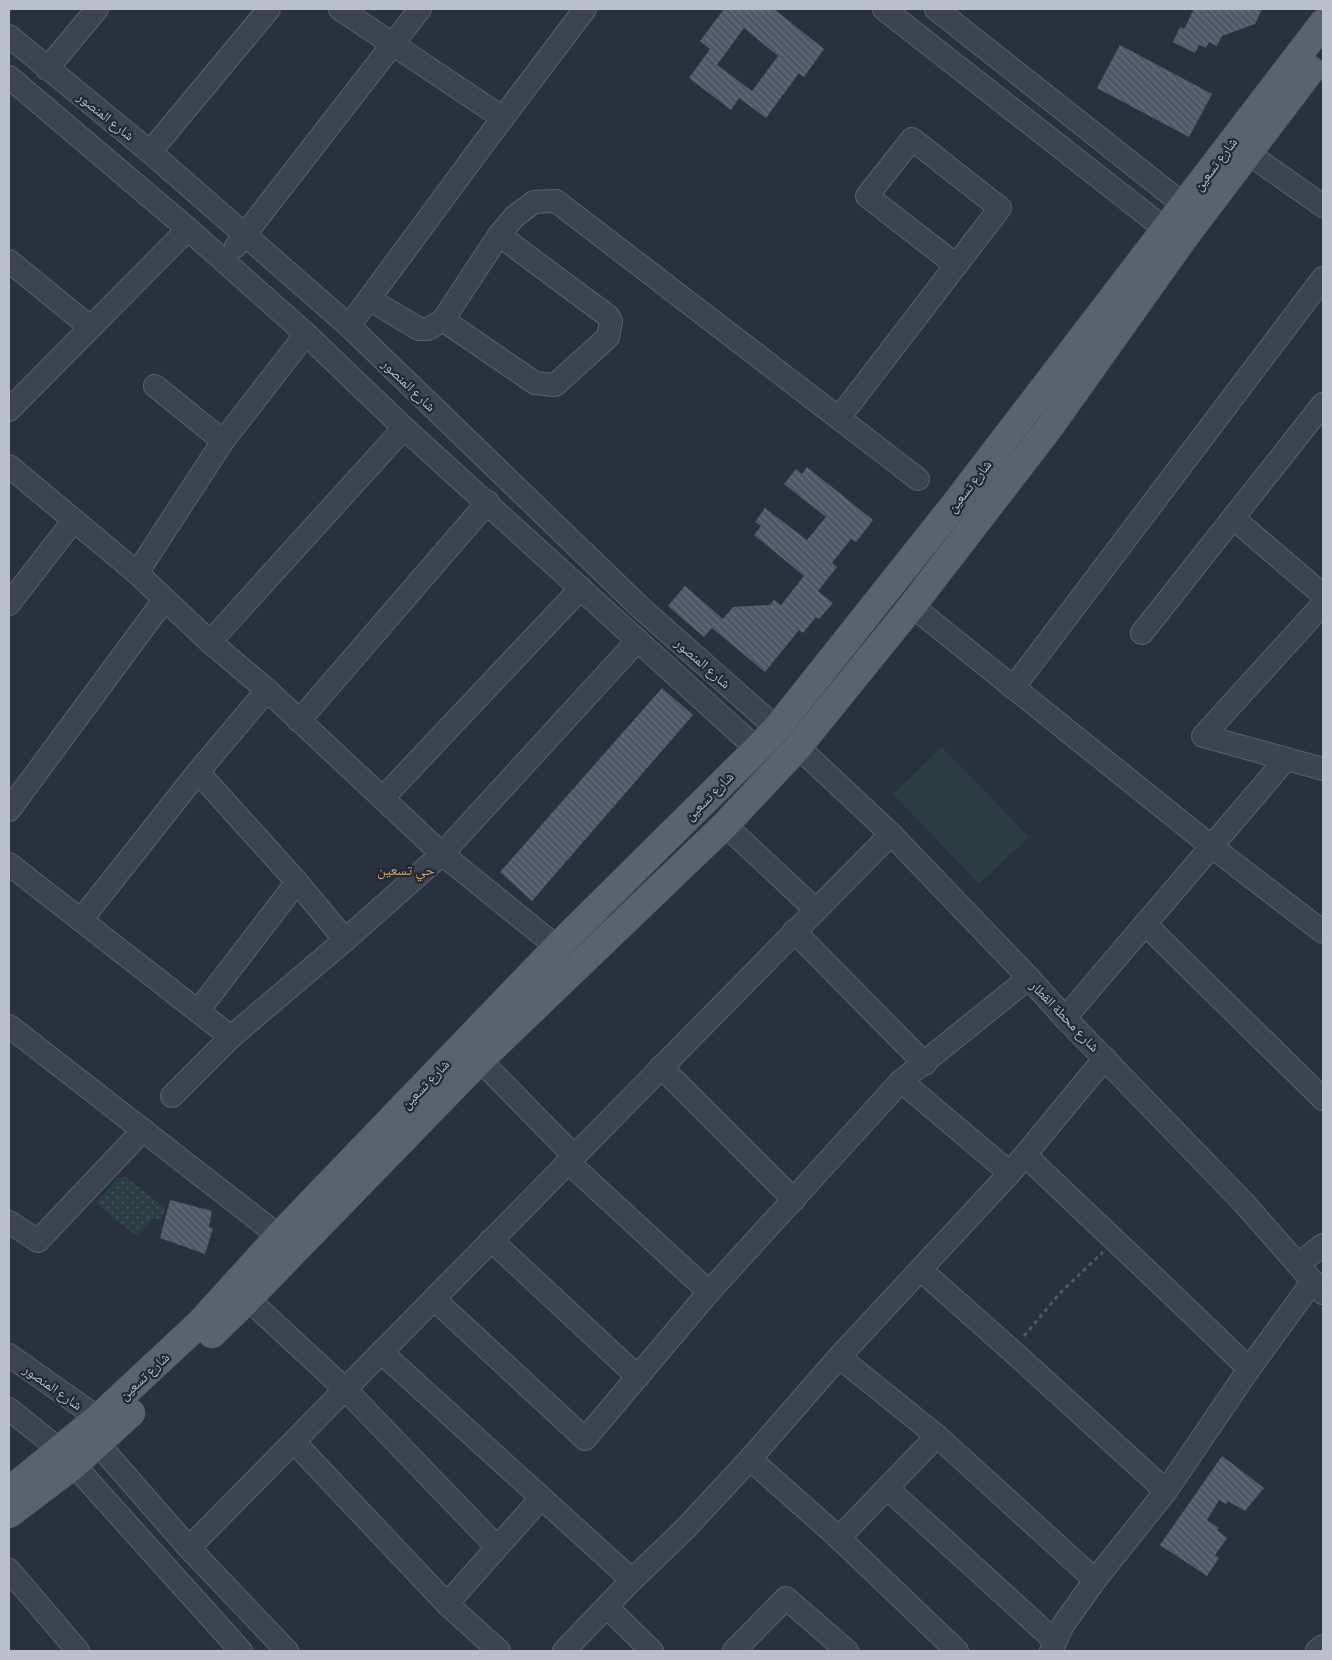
<svg xmlns="http://www.w3.org/2000/svg" width="1332" height="1660" viewBox="0 0 1332 1660" font-family="Commissioner,'Noto Naskh Arabic',sans-serif">
  <style>
    .grass { fill: url(#grass-dots) }
    .park { fill: #2c3e41 }
    .building { fill: url(#building-back-hatch); fill-rule: evenodd }
    .lines { fill: none; stroke-linecap: round; stroke-linejoin: round }
    .minor-casing { stroke: #5b616c; stroke-width: 24 }
    .major-casing { stroke: #474c58; stroke-width: 29 }
    .path { stroke: #4b5b5f; stroke-width: 3; stroke-dasharray: 4 4; stroke-linecap: butt }
    .minor { stroke: #3d434f; stroke-width: 22 }
    .major { stroke: #5b626f; stroke-width: 28 }
    .labels { text-anchor: middle; stroke-width: 4.5; stroke-linejoin: round; paint-order: stroke }
    .street-label { font-size: 14px; fill: #babfc9; stroke: #222834 }
    .neighbourhood-label { font-size: 15px; fill: #cb9f73; stroke: #222834 }
  </style>
  <defs>
    <pattern id="grass-dots" width="8" height="8" patternUnits="userSpaceOnUse" patternTransform="scale(1.25)"><rect width="8" height="8" fill="#2c3e41"/><path d="M2 2h.1M6 6h.1" fill="none" stroke="#48585b" stroke-width="1.8" stroke-linecap="round"/></pattern>
    <pattern id="building-back-hatch" width="6" height="6" patternUnits="userSpaceOnUse" patternTransform="scale(1.25)"><rect width="6" height="6" fill="#505867"/><path d="M-1 5l2 2M0 0l6 6M5-1l2 2" fill="none" stroke="#676e7b"/></pattern>
  </defs>
  <rect width="100%" height="100%" fill="#29313f"/>
  <path class="grass" d="M125,1176L166,1209L160,1220L154,1218L137,1236L96,1203L118,1178Z"/>
  <path class="park" d="M942,747L1029,837L979,884L893,794Z"/>
  <g class="building">
    <path d="M724,9H774L824,49L804,77L799,73L766,118L739,98L731,110L689,78L710,49L700,41ZM744,28L778,56L752,91L717,65Z"/>
    <path d="M1194,9H1262L1255,24L1222,36L1217,46L1209,42L1206,48L1199,45L1195,53L1173,42L1180,27L1184,29Z"/>
    <path d="M1120,45L1212,94L1189,137L1097,88Z"/>
    <path d="M807,467L873,520L856,542L851,539L832,563L837,567L818,591L833,603L819,619L816,617L803,633L799,630L765,672L712,628L704,637L668,606L685,586L723,619L733,607L770,605L774,600L781,605L804,576L754,535L761,526L755,522L765,508L807,540L826,517L784,484L796,469L802,474Z"/>
    <path d="M662,688L693,715L532,901L500,872Z"/>
    <path d="M170,1200L212,1211L209,1227L213,1228L205,1254L160,1238Z"/>
    <path d="M1222,1456L1264,1488L1245,1511L1228,1501L1226,1504L1219,1500L1207,1520L1219,1528L1217,1530L1227,1538L1215,1555L1219,1558L1207,1576L1160,1545Z"/>
  </g>
  <g class="lines">
    <g class="minor-casing">
      <g id="minor">
        <path d="M340,9L503,118"/>
        <path d="M884,9L1165,229"/>
        <path d="M936,9L1184,205"/>
        <path d="M9,36L150,152L349,326L642,609L798,747L891,834L1029,978L1065,1018L1244,1203L1323,1293"/>
        <path d="M47,69L97,9"/>
        <path d="M9,77L188,229L306,334L404,428L779,769"/>
        <path d="M150,152L269,9"/>
        <path d="M1249,154L1323,206"/>
        <path d="M236,246L420,9"/>
        <path d="M9,261L90,327"/>
        <path d="M369,299L419,329H428L443,320L499,235L515,216L534,202L556,201L918,479"/>
        <path d="M443,320L535,383L555,385L608,337L611,321L608,316L499,235"/>
        <path d="M349,326L484,143L585,9"/>
        <path d="M155,386L223,441"/>
        <path d="M9,410L188,229"/>
        <path d="M839,418L1000,208L912,139L867,196L956,265"/>
        <path d="M9,466L137,573L210,642L267,690L442,854L557,947"/>
        <path d="M1233,518L1323,595"/>
        <path d="M137,573L223,441L306,334"/>
        <path d="M9,604L74,520"/>
        <path d="M1323,604L1203,736L1323,769"/>
        <path d="M912,606L1211,846L1323,932"/>
        <path d="M1142,633L1323,404"/>
        <path d="M210,642L404,428"/>
        <path d="M1013,688L1323,278"/>
        <path d="M299,721L488,502"/>
        <path d="M198,772L297,882L345,940"/>
        <path d="M383,798L581,588"/>
        <path d="M9,810L164,600"/>
        <path d="M725,825L816,910"/>
        <path d="M9,864L231,1037"/>
        <path d="M81,920L198,772L267,690"/>
        <path d="M1145,924L1323,1099"/>
        <path d="M794,931L925,1064"/>
        <path d="M198,1011L297,882"/>
        <path d="M1065,1018L1286,759"/>
        <path d="M9,1026L279,1236"/>
        <path d="M480,1060L574,1156"/>
        <path d="M661,1067L794,1200"/>
        <path d="M901,1081L1010,1173"/>
        <path d="M172,1096L231,1037L345,940L442,854L638,640"/>
        <path d="M1025,1155C1099,1226 1175,1296 1249,1369"/>
        <path d="M568,1162L709,1292"/>
        <path d="M9,1222L38,1241L143,1130"/>
        <path d="M491,1240L638,1377"/>
        <path d="M1298,1264L1323,1245"/>
        <path d="M921,1270L1011,1350L1166,1491"/>
        <path d="M248,1299L345,1389L497,1547"/>
        <path d="M434,1299L585,1439L709,1292L901,1081L1029,978"/>
        <path d="M381,1352L632,1580"/>
        <path d="M9,1355L98,1418"/>
        <path d="M839,1357L937,1436L1095,1580"/>
        <path d="M9,1409L60,1450"/>
        <path d="M294,1442L447,1604L499,1651"/>
        <path d="M98,1444L189,1548L287,1651"/>
        <path d="M750,1459L839,1538L957,1651"/>
        <path d="M74,1465L241,1651"/>
        <path d="M887,1488L1055,1641"/>
        <path d="M839,1538L937,1436"/>
        <path d="M189,1548L891,834"/>
        <path d="M9,1570L78,1651"/>
        <path d="M447,1604L541,1498"/>
        <path d="M607,1607L652,1651"/>
        <path d="M564,1651L632,1580L686,1528L750,1459L839,1357L1010,1173L1105,1058"/>
        <path d="M734,1651L786,1598L847,1651"/>
        <path d="M1051,1651L1063,1625L1095,1580L1166,1491L1249,1369L1313,1281"/>
        <path d="M1317,1651L1323,1646"/>
      </g>
    </g>
    <g class="major-casing">
      <g id="major">
        <path d="M212,1334L243,1304L480,1060L725,825L798,747L912,606L1049,428L1186,235L1311,70"/>
        <path d="M9,1491L98,1418L200,1323L279,1236L557,947L757,749L777,728L955,504L1323,23"/>
        <path d="M9,1514L74,1465L131,1413"/>
      </g>
    </g>
    <path class="path" d="M1024,1336L1061,1292L1103,1252"/>
    <use href="#minor" class="minor"/>
    <use href="#major" class="major"/>
  </g>
  <g class="labels">
    <g class="street-label">
      <text transform="translate(106 116) rotate(39)" y="5">شارع المنصور</text>
      <text transform="translate(1215 164) rotate(-53)" y="5">شارع تسعين</text>
      <text transform="translate(409 385) rotate(44)" y="5">شارع المنصور</text>
      <text transform="translate(969 486) rotate(-52)" y="5">شارع تسعين</text>
      <text transform="translate(703 663) rotate(41)" y="5">شارع المنصور</text>
      <text transform="translate(709 796) rotate(-45)" y="5">شارع تسعين</text>
      <text transform="translate(1065 1016) rotate(46)" y="5">شارع محطة القطار</text>
      <text transform="translate(425 1084) rotate(-46)" y="5">شارع تسعين</text>
      <text transform="translate(144 1376) rotate(-43)" y="5">شارع تسعين</text>
      <text transform="translate(53 1387) rotate(35)" y="5">شارع المنصور</text>
    </g>
    <g class="neighbourhood-label">
      <text x="406" y="875">حي تسعين</text>
    </g>
  </g>
  <rect width="1332" height="1660" fill="none" stroke="#babfc9" stroke-width="20"/>
</svg>
